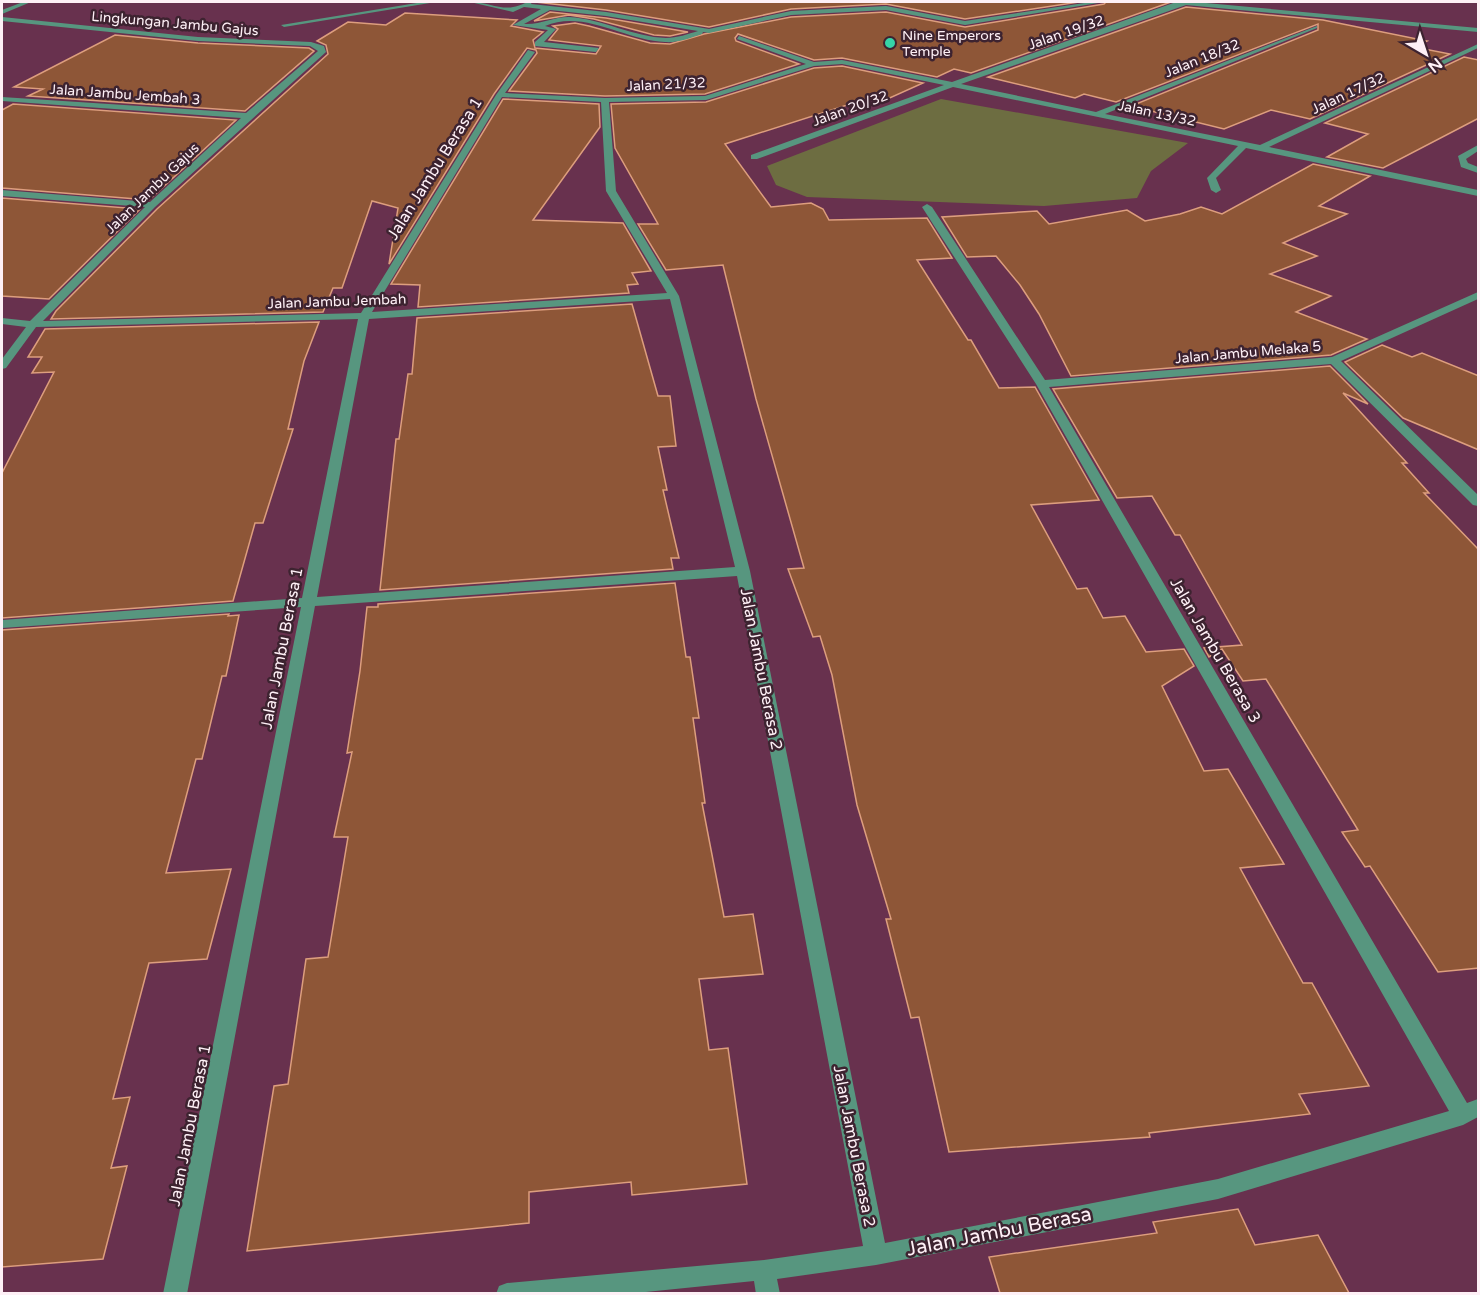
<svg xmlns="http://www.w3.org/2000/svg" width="1480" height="1295" viewBox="0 0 1480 1295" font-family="'Varela Round',sans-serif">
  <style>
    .green { fill: #6d6d41 }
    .building { fill: #8e5637; stroke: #dd9e7e; stroke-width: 1.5 }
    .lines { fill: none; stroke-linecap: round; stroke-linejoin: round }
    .minor { fill: #57967f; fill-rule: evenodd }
    .poi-dot { fill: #36d4a7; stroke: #3d2330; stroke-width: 2 }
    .labels { text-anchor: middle; stroke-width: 5; stroke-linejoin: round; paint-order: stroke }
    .far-street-label { font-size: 14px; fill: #fef0f6; stroke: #3d2330 }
    .far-poi-label { font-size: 14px; fill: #fef0f6; stroke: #3d2330; text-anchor: start }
    .street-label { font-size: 16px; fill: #fef0f6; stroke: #3d2330 }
    .near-street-label { font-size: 20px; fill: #fef0f6; stroke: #3d2330 }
  </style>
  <rect width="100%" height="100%" fill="#68314e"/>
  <path class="green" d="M941,99L1188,143L1151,171L1137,198L1044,206L807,197L776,185L767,166Z"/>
  <g class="building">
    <path d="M535,2H1079L965,19L886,4L791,9L709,27L606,10Z"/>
    <path d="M1106,2H1171L971,73L954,69L937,77L842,58L814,60L738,34L735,38L736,41L799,64L705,94L605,96L509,91L537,53L536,50L527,48L494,94L389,264L398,208L372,201L342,288H333L323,312L51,319L56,311L157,209L328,54L326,45L317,41L348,22L386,25L405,13L517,20L511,26L543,32L533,40L535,48L596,54L601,46L549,40L558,29L553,26L575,23L589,26L650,43L670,44L704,34L791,17L886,12L965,27L1104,4Z"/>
    <path d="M1186,7L1323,20L1427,41L1414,47L1450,54L1310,119L1271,110L1224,129L1131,106L1318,30V24L1116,102L1084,94L1075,98L988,77Z"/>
    <path d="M550,12L606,18L688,32L670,36L654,35L594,19L569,15L534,21Z"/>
    <path d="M115,35L198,43L309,48L314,51L245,111L28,96L43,89L14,87Z"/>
    <path d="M1464,57L1479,60V118L1383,168L1327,157L1368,134L1325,123Z"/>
    <path d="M842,66L923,83L883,101L869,98L725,144L771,207L811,203L823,209L829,220L927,218L952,258L917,260L968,340H971L999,388L1035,387L1099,500L1031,505L1077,589L1087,588L1103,618L1125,616L1146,652L1184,649L1194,666L1162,686L1204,771L1228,769L1284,864L1240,868L1303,983H1312L1369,1086L1299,1094L1310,1114L1149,1133L1150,1137L949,1152L919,1017L911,1018L886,919H891L857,805L832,675L820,636L813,637L788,569L804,568L756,399L723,265L666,270L638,224H658L615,148L611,104L706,102L814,68Z"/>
    <path d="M503,99L599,104L600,127L533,220L623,223L651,271L632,273L638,284L627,285L629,293L418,307L420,285L391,284Z"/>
    <path d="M13,104L236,120L149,200L2,188V110Z"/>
    <path d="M1313,164L1370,176L1319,206L1347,214L1283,243L1317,256L1270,274L1331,296L1296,312L1367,339L1331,355L1071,376L1039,314L1020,285L996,256L967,257L942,217L1037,211L1049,224L1127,210L1145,221L1180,214L1201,207L1222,214Z"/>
    <path d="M2,198L140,209L49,299L2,296Z"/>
    <path d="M632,304L658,396H670L676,446L658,447L667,490H663L679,558H671L673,569L380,590L396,439H399L408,374H412L417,318Z"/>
    <path d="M319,322L304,361L288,429H293L263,523H255L233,601L2,618V473L54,372L32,373L42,357H28L45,329Z"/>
    <path d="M1382,345L1412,357L1422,353L1479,376V450L1403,418L1345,362Z"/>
    <path d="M1330,366L1368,404L1343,393L1407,463H1402L1429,493H1424L1479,550V968L1438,972L1370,866L1365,867L1342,832L1358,830L1266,679L1243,681L1222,649L1209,657L1204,648L1242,645L1180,535H1175L1152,496L1117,498L1053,389Z"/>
    <path d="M675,583L686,657H690L699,718H693L705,803H702L724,917L753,914L763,974L699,979L709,1050L728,1048L747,1184L632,1195L631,1182L529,1192V1223L247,1251L274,1086L288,1084L306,959L328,957L348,837H334L352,752L347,753L360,671L367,607H378V604Z"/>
    <path d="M229,614L228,616L239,615L226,676H222L202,759H196L166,873L231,869L207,959L149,963L113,1099L130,1097L111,1168L127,1166L103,1259L2,1267V630Z"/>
    <path d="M1238,1209L1255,1245L1318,1235L1349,1293H1000L989,1257L1157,1233L1153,1222Z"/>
  </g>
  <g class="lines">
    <g class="minor">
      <path d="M23,2H31L2,14V10Z"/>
      <path d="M423,2H436L284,27L281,25Z"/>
      <path d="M470,2C483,1 501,10 513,7C521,6 524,2 532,2L531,4L606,12L709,29L791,11L886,6L965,21L1091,2H1104L965,25L886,10L791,15L709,33L703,32L702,34C690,38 678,43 665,42C626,41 584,9 545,26L556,29L544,42L599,48L596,52L535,46V42L548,30L513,25L541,9L524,7L513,12ZM550,10L606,16L698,31C688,34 677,38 666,38C633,37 603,19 569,17C553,17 540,25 524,24Z"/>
      <path d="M1176,2H1195L1478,28V32L1186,5L961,84L1096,112L1317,26V28L1105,114L1260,145L1478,44V48L1269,147L1478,190V196L1246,148L1216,178L1221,190L1216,193L1211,190L1207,178L1238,146L953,87L757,159H751V155L944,85L842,64L814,66L706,100L609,102L616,191L679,296L750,571L885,1243L1218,1179L1449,1111L1036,384L922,207L927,204L932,207L1045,380L1332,357L1478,292V299L1341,361L1478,495V506L1473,505L1331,364L1049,387L1467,1103L1478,1099V1117L1463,1125L1218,1199L876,1265L777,1279L780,1294H756L754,1281L626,1294H496L499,1286L507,1283L764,1260L863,1246L737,576L315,606L187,1294H163L301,607L2,628V620L302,598L358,319L36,327L6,368L2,369V359L26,327L2,324V318L30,321L145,207L2,196V190L150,202L241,118L2,101V97L246,113L318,51L310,46L198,41L2,21V17L198,37L311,42L324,46L326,52L155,207L43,321L361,313L496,95L528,50L535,52L505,93L605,98L705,96L806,64L737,39L739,36L814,62L842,60L952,82ZM502,97L601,102L606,191L667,293L372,312ZM670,299L735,567L317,597L369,319Z"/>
      <path d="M1478,145V151L1466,159L1468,163L1478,167V173L1461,167L1458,156Z"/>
    </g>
  </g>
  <circle class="poi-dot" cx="890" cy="43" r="6"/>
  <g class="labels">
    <g class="far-street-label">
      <text transform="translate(175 23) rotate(5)" y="5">Lingkungan Jambu Gajus</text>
      <text transform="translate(1066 32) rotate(-19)" y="5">Jalan 19/32</text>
      <text transform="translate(1202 58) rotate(-22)" y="5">Jalan 18/32</text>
      <text transform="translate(666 84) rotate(-3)" y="5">Jalan 21/32</text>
      <text transform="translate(1348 93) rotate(-25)" y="5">Jalan 17/32</text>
      <text transform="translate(125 94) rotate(4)" y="5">Jalan Jambu Jembah 3</text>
      <text transform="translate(850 108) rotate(-20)" y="5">Jalan 20/32</text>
      <text transform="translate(1157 113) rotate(12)" y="5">Jalan 13/32</text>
      <text transform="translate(152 188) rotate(-44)" y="5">Jalan Jambu Gajus</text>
      <text transform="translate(337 301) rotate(-2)" y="5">Jalan Jambu Jembah</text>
      <text transform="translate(1248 352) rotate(-5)" y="5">Jalan Jambu Melaka 5</text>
    </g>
    <g class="far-poi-label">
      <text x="902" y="40">Nine Emperors<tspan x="902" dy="16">Temple</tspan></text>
    </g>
    <g class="street-label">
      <text transform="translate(434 168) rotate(-58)" y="6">Jalan Jambu Berasa 1</text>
      <text transform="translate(281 648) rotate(-79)" y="6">Jalan Jambu Berasa 1</text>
      <text transform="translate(1216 650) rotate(60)" y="6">Jalan Jambu Berasa 3</text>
      <text transform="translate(762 669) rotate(79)" y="6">Jalan Jambu Berasa 2</text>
      <text transform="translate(189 1125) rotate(-79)" y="6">Jalan Jambu Berasa 1</text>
      <text transform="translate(855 1146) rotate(79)" y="6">Jalan Jambu Berasa 2</text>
    </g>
    <g class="near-street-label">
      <text transform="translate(999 1231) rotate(-11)" y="7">Jalan Jambu Berasa</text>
    </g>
  </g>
  <rect width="1480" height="1295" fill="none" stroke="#fef0f6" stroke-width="6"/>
  <g transform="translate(1426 54) rotate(141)" stroke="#3d2330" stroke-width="4.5" paint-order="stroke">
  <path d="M0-4.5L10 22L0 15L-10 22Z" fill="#fef0f6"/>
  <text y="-9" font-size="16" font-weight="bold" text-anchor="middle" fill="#fef0f6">N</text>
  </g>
</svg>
